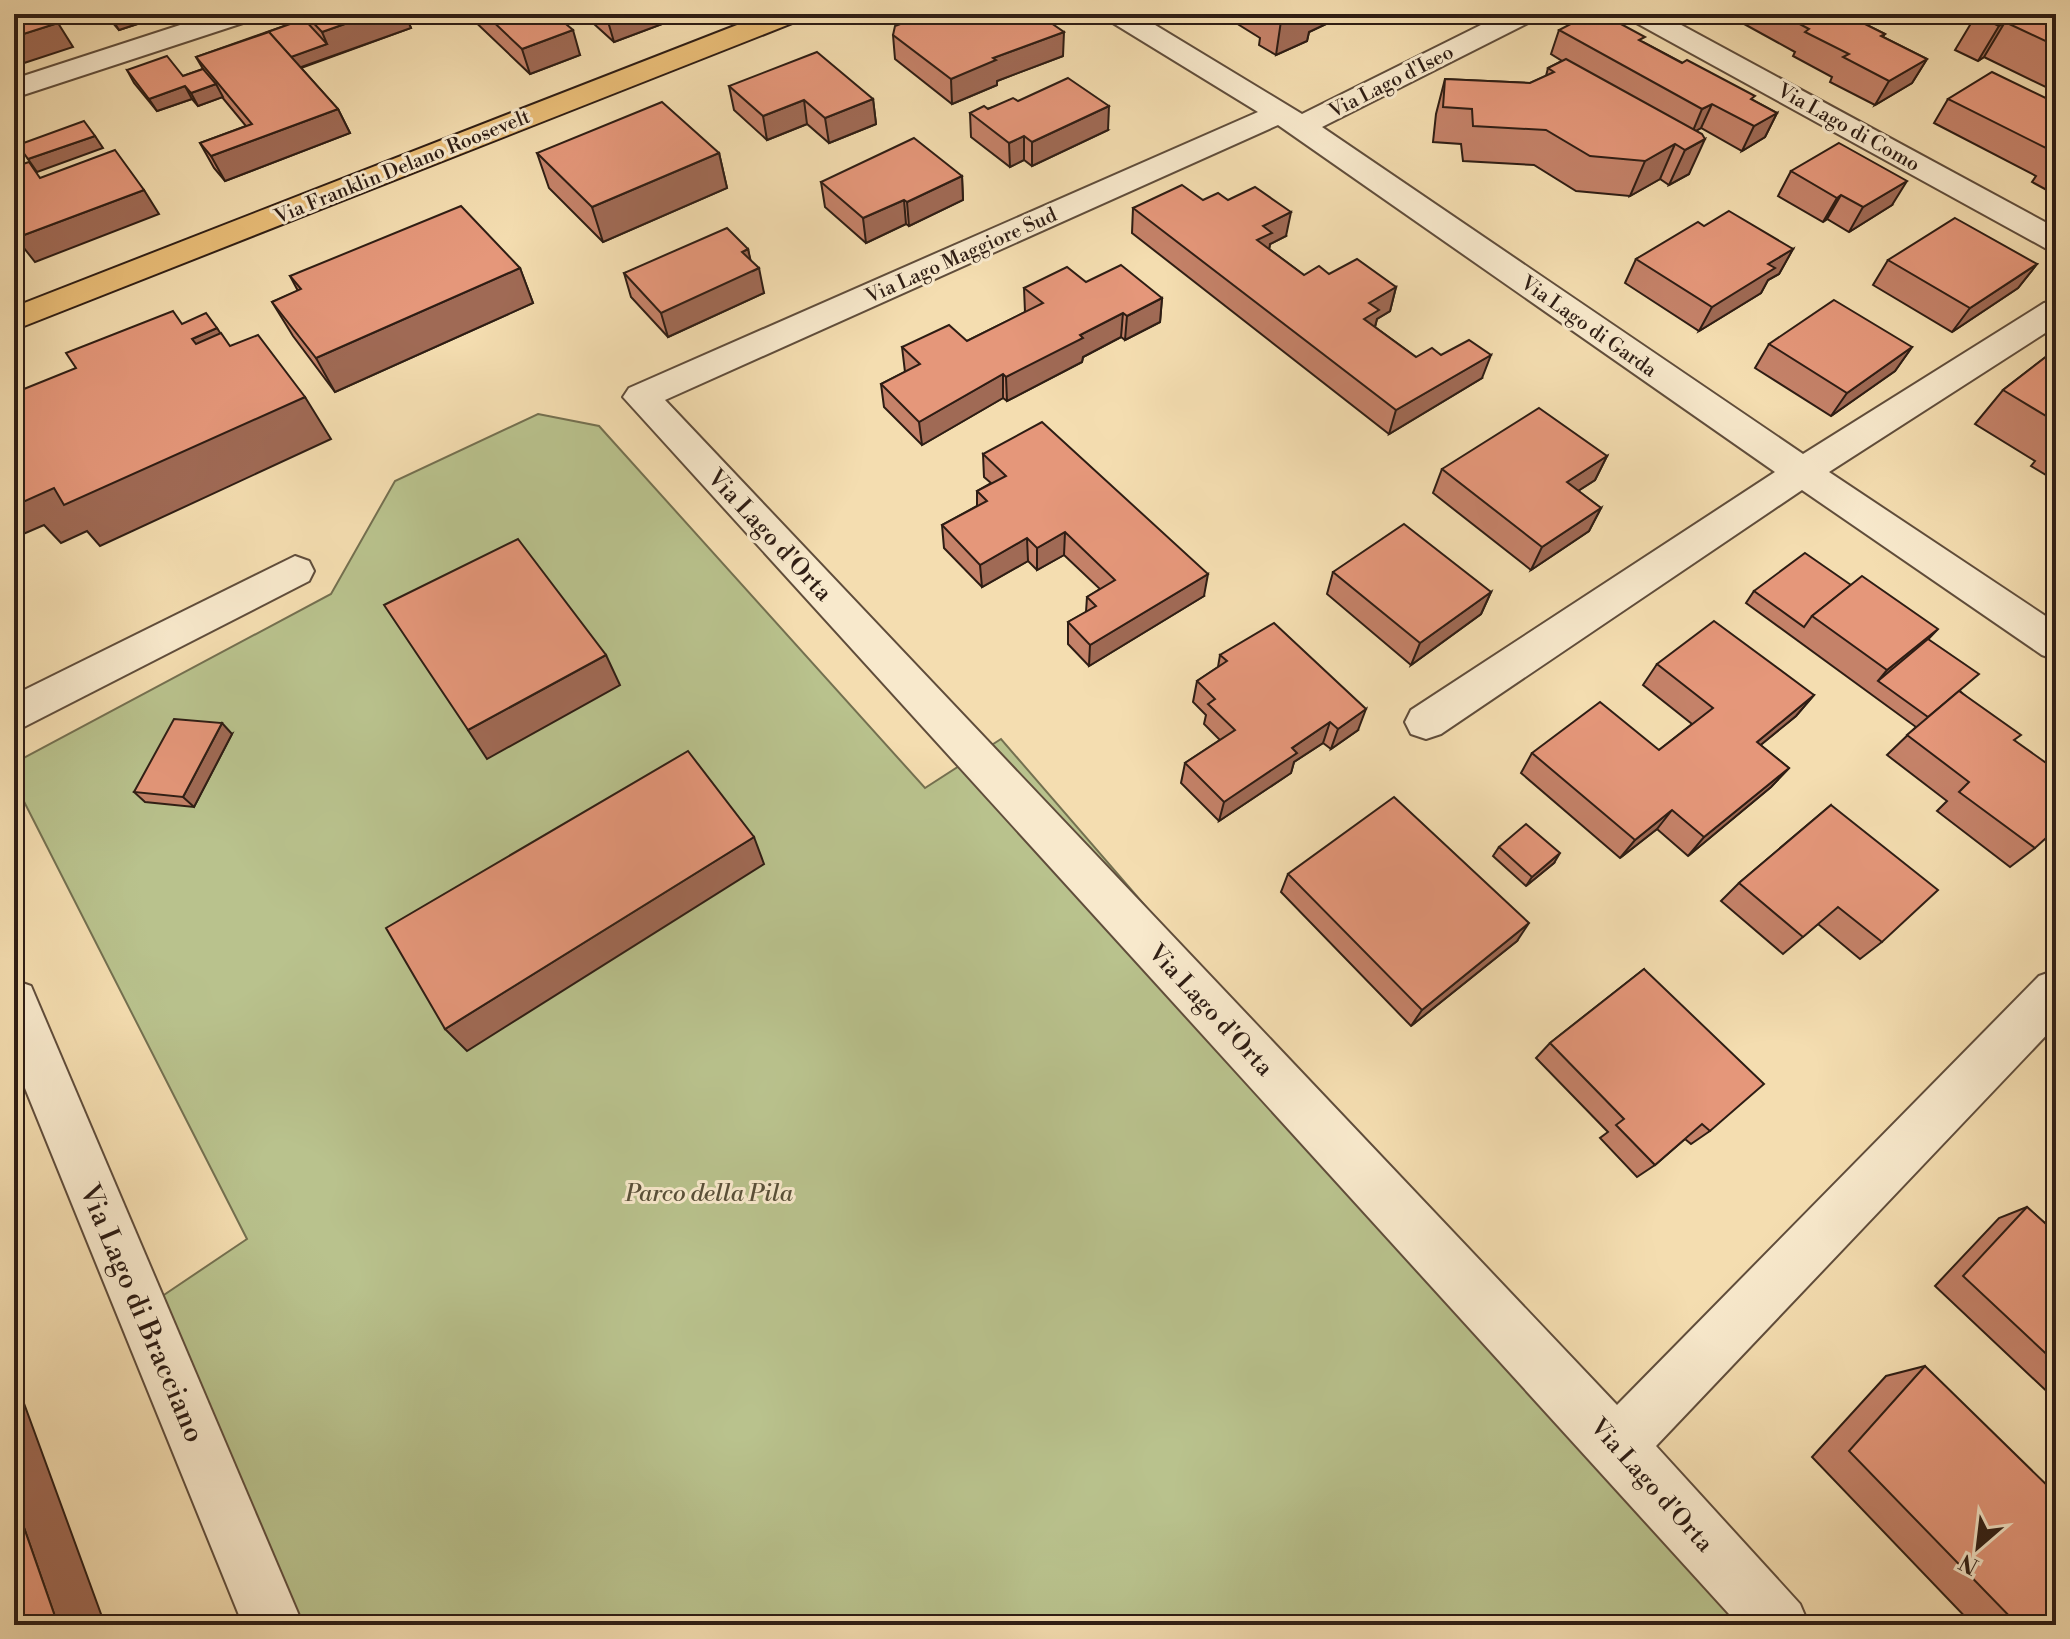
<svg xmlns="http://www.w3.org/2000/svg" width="2070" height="1639" viewBox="0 0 2070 1639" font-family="'Libre Bodoni',serif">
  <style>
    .green { fill: #b9c28d; stroke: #747050; stroke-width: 2 }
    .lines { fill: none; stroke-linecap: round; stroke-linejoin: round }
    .minor-casing { stroke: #604d3b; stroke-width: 4 }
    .major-casing { stroke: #2e1d14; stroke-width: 4 }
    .minor { fill: #f8e9cc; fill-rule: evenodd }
    .major { fill: #eabe78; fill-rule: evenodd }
    .wall { fill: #c58269; stroke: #2e1d14; stroke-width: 2 }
    .shaded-wall { fill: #a06a55; stroke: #2e1d14; stroke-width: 2 }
    .building { fill: #e5977a; stroke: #2e1d14; stroke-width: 2 }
    .labels { text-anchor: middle; stroke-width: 6; stroke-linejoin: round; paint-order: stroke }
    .far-street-label { font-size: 20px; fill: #2e1d14; stroke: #f8e9cc }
    .street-label { font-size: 24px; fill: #2e1d14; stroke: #f8e9cc }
    .park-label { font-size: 24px; font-style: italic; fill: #584f38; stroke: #f8e9cc }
    .near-street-label { font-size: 28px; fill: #2e1d14; stroke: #f8e9cc }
  </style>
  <rect width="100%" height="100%" fill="#f4ddb0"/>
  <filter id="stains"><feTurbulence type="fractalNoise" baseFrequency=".0025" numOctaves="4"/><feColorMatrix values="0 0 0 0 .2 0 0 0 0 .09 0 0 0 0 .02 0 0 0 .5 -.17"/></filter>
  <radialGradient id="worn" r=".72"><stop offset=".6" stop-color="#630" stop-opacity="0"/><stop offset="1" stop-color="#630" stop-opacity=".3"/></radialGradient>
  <path class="green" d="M538,414L599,426L925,788L1001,739L1767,1625H286L146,1307L247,1239L14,782V763L331,594L395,481Z"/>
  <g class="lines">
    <g class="minor-casing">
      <g id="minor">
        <path d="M214,14H256L252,20L14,98V79Z"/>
        <path d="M1104,14H1137L1302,114L1503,14H1538L1534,20L1322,127L1803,454L2044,303L2056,300V326L1829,472L2056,623V660L2042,655L1802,490L1441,734L1426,739L1411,734L1405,722L1411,710L1775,472L1278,125L665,400L1617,1405L2039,976L2056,970V1025L1656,1446L1800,1604L1809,1625H1739L623,397L629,388L1258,112L1108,20Z"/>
        <path d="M1627,14H1661L2056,228V251L2045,248L1631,20Z"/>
        <path d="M295,556L309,561L314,571L309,581L14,732V695Z"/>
        <path d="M14,980L31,986L303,1625H243L14,1061Z"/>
      </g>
    </g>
    <g class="major-casing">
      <path id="major" d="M765,14H804L800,20L14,330V307Z"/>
    </g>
    <use href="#minor" class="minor"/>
    <use href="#major" class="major"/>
  </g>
  <g class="wall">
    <path d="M105,14H168L119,30Z"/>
    <path d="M302,14H405L411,28L301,68L338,109L350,133L225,181L214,168L200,143L246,126L222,97L198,106L192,99L157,111L134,83L127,70L183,76L203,69L196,57L304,19Z"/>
    <path d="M467,14H554L580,55L530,74Z"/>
    <path d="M583,14H680L681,17L614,42Z"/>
    <path d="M1237,14H1328L1326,24L1309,32L1307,41L1276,55L1259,45L1260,38L1236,23Z"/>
    <path d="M1726,14H1845L1885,34L1883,37L1927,59L1912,83L1875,105L1830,82L1832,77L1793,56L1795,52Z"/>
    <path d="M2056,14V92L1984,57L1978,61L1955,50L1976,15Z"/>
    <path d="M1559,30L1643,42L1777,113L1765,137L1742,151L1701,128L1696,131L1689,174L1669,185L1660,179L1630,196L1576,191L1534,165L1463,161L1461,144L1433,142L1436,114L1445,79L1530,83L1546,76L1548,68L1562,61L1551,54Z"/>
    <path d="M893,35L1063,56L997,81V85L952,104L895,59Z"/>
    <path d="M729,86L873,99L876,124L829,143L807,124L767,140L734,110Z"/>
    <path d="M1948,99L2056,103V195L2032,182L2036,176L1934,123Z"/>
    <path d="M1018,101L1108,130L1032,166L1024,160L1010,167L971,137L970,113Z"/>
    <path d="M537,153H719L727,188L603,242L549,188Z"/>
    <path d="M1791,171L1892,205L1849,232L1827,219L1823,222L1778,196Z"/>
    <path d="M962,176L963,200L909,226L906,224L866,243L825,207L821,182Z"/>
    <path d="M1203,200H1228L1286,236L1270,244L1269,249L1304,275L1329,274L1396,287L1390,311L1377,319L1375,327L1416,357L1441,355L1482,378L1389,434L1132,233L1133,208Z"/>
    <path d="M1704,226L1793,249L1779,274L1768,280L1761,293L1699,331L1625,283L1636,259Z"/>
    <path d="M748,249L750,260L764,293L668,337L631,297L624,273Z"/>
    <path d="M1888,260L2037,264L2018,288L1952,332L1873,285Z"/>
    <path d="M520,268L533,303L335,392L293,336L272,302L298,291L290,276Z"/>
    <path d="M1086,282L1162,298L1160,322L1125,340L1121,337L1083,357L1082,362L1007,401L1003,398L922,445L884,407L881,384L905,372L902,347L967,341L1025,312L1024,288Z"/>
    <path d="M1769,344L1912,347L1895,371L1831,416L1755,368Z"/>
    <path d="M2056,349V481L2031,466L2035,461L1975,424L2003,390Z"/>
    <path d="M983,454L1204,596L1089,666L1068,644V622L1086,612L1087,597L1100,589L1064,555L1037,570L1028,561L982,587L944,548L942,525L977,506V491L991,483L984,477Z"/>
    <path d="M1607,456L1595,480L1578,491L1601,508L1589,531L1531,570L1433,493L1442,469Z"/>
    <path d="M1333,572L1491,592L1481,614L1411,665L1327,594Z"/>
    <path d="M1754,591L1928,639L1961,692L2015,740L2035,848L2010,867L1937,811L1947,801L1887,755L1916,727L1746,603Z"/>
    <path d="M1220,655L1358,730L1331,749L1323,743L1294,762L1291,773L1219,821L1181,783L1185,763L1220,740L1204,724L1206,715L1193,702L1197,681L1218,667Z"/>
    <path d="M1657,664L1814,695L1796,716L1760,745L1789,768L1771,787L1688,856L1657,829L1620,858L1521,773L1532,753L1659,750L1692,724L1643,685Z"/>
    <path d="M232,734L194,807L145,802L134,792Z"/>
    <path d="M1831,805L1882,942L1860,959L1818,924L1783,954L1721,901L1739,883Z"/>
    <path d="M1499,847L1554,863L1526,886L1493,856Z"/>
    <path d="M1288,874L1517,941L1411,1026L1281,892Z"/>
    <path d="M1644,969L1710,1131L1691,1144L1685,1139L1655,1165L1637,1177L1600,1138L1608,1132L1536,1058L1550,1043Z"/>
    <path d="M2027,1207L2056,1233V1400L1935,1286L1999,1218Z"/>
    <path d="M1925,1366L2056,1625H1973L1812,1457L1886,1376Z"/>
  </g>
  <g class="shaded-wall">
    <path d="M109,14H168L119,30Z"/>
    <path d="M373,14H405L411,28L293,70L287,58L327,44L322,32Z"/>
    <path d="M617,14H680L681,17L614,42L607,18Z"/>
    <path d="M1282,14H1328L1326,24L1309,32L1307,41L1276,55Z"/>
    <path d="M2005,22L1984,57L1978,61L1999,26Z"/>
    <path d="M58,23L73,47L18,65L14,59V37Z"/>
    <path d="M573,30L580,55L530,74L522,49Z"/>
    <path d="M1064,32L1063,56L997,81V85L952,104L951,79L993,58Z"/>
    <path d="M1927,59L1912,83L1875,105L1889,81Z"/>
    <path d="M216,84L223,97L198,106L191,93Z"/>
    <path d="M185,86L192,99L157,111L149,99Z"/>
    <path d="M873,99L876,124L829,143L825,118Z"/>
    <path d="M804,100L807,124L767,140L763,116Z"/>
    <path d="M1712,104L1701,128L1692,133L1702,109Z"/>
    <path d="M1109,106L1108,130L1032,166V142Z"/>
    <path d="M338,109L350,133L225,181L211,156Z"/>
    <path d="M1777,113L1765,137L1742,151L1754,126Z"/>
    <path d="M95,136L103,148L37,172L28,159Z"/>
    <path d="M1024,136V160L1010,167L1009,143Z"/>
    <path d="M1705,139L1689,174L1669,185L1685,150Z"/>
    <path d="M1675,144L1660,179L1630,196L1645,161Z"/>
    <path d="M719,153L727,188L603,242L592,207Z"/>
    <path d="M962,176L963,200L909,226L907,202Z"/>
    <path d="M1907,181L1892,205L1849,232L1863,207Z"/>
    <path d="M144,190L159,214L35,262L16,238Z"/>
    <path d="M1841,195L1827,219L1823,222L1837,198Z"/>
    <path d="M904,200L906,224L866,243L863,218Z"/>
    <path d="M1291,212L1286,236L1270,244L1268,257L1257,240L1263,226Z"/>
    <path d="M748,249L753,271L759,268L764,293L668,337L661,313L742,252Z"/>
    <path d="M1793,249L1779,274L1768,280L1761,293L1699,331L1712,307L1768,264Z"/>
    <path d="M2037,264L2018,288L1952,332L1970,308Z"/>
    <path d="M520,268L533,303L335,392L316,358Z"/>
    <path d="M1396,287L1390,311L1377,319L1373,334L1358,343L1369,303Z"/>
    <path d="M1162,298L1160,322L1125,340L1127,316Z"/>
    <path d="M1123,313L1121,337L1083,357L1082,362L1007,401L1006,377L1080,335Z"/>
    <path d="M217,328L245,371L221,382L192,339Z"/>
    <path d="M1912,347L1895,371L1831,416L1847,393Z"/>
    <path d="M1491,355L1482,378L1389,434L1396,410Z"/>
    <path d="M1003,374V398L922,445L919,422Z"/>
    <path d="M305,397L331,439L100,546L87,531L61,543L44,525L14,538V484L54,488Z"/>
    <path d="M1607,456L1595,480L1556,505L1567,482Z"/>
    <path d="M1601,508L1589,531L1531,570L1542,547Z"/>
    <path d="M1065,532L1064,555L1037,570V548Z"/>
    <path d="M1027,538L1028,561L982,587L980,565Z"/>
    <path d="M1208,574L1204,596L1089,666L1090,645Z"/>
    <path d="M1491,592L1481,614L1411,665L1420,643Z"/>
    <path d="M1938,629L1918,650L1878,681L1887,670Z"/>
    <path d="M606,655L620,685L487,759L468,730Z"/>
    <path d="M1814,695L1796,716L1740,762L1757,742Z"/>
    <path d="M1366,709L1358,730L1331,749L1338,729Z"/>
    <path d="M1330,722L1323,743L1294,762L1291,773L1219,821L1224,802L1292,748Z"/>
    <path d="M222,723L232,734L194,807L183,797Z"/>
    <path d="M1789,768L1771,787L1688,856L1704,837Z"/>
    <path d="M1672,810L1657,829L1620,858L1635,840Z"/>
    <path d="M754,837L764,864L467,1051L445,1029Z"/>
    <path d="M1560,853L1554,863L1526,886L1532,877Z"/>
    <path d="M1529,923L1517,941L1411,1026L1422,1010Z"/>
    <path d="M14,1376L105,1625H58L14,1499Z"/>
  </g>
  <g class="building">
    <path d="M14,14H52L58,23L14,37Z"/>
    <path d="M305,14H373L322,32Z"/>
    <path d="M485,14H554L573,30L522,49Z"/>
    <path d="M603,14H617L607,18Z"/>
    <path d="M927,14H1038L1064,32L993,58L996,60L951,79L893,35L895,26Z"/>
    <path d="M1590,14L1602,21L1608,17L1645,37L1639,40L1682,63L1687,60L1755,96L1751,99L1777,113L1754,126L1712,104L1702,109L1559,30Z"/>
    <path d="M1781,14H1845L1885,34L1881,36L1927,59L1889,81L1843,57L1849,54L1805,32L1809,29Z"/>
    <path d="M1978,14H2056V46L2005,22L1999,26L1976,15Z"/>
    <path d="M304,19L327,44L291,57L269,32L265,33Z"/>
    <path d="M269,32L338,109L211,156L200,143L252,124L196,57Z"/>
    <path d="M817,52L873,99L825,118L804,100L763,116L729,86Z"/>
    <path d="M167,56L183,76L203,69L216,84L191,93L185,86L149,99L127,70Z"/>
    <path d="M1566,59L1702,134L1705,139L1685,150L1675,144L1645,161L1590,156L1546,130L1473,126L1472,109L1443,107L1445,79L1530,83L1554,72L1548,68Z"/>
    <path d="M1992,72L2056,103V161L2049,158L2056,153L1948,99Z"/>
    <path d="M1068,78L1109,106L1032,142L1024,136L1009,143L970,113L984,106L988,109L1013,98L1018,101Z"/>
    <path d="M662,102L719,153L592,207L537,153Z"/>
    <path d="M84,121L95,136L28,159L18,145Z"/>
    <path d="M914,138L962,176L907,202L904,200L863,218L821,182Z"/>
    <path d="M1839,143L1907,181L1863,207L1841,195L1837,198L1791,171Z"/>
    <path d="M115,150L144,190L16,238L14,234V167L29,162L40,178Z"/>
    <path d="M1182,185L1203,200L1218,193L1228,200L1255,187L1291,212L1263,226L1272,233L1257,240L1304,275L1319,266L1329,274L1357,259L1396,287L1369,303L1379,310L1364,319L1416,357L1432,348L1441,355L1469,340L1491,355L1396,410L1133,208Z"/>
    <path d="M461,206L520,268L316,358L272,302L301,289L290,276Z"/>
    <path d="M1729,211L1793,249L1768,264L1775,268L1712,307L1636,259L1698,222L1704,226Z"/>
    <path d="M1955,218L2037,264L1970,308L1888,260Z"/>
    <path d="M727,228L748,249L742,252L759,268L661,313L624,273Z"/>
    <path d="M1121,265L1162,298L1127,316L1123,313L1080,335L1083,338L1006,377L1003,374L919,422L881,384L920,364L902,347L949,325L967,341L1043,303L1024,288L1067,267L1086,282Z"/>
    <path d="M1834,300L1912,347L1847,393L1769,344Z"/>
    <path d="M173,311L182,324L206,313L217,328L192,339L196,344L221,333L230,346L258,335L305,397L64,505L54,488L23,502L14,485V393L76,368L66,353Z"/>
    <path d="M2056,349V422L2003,390Z"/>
    <path d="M1539,408L1607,456L1567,482L1601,508L1542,547L1442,469Z"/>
    <path d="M1042,422L1208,574L1090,645L1068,622L1096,606L1087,597L1115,580L1065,532L1037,548L1027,538L980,565L942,525L987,501L977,491L1006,476L983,454Z"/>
    <path d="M1404,524L1491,592L1420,643L1333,572Z"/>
    <path d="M518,539L606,655L468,730L384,605Z"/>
    <path d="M1805,553L1851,585L1812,616L1804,627L1754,591Z"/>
    <path d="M1862,576L1938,629L1887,670L1812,616Z"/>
    <path d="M1714,621L1814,695L1757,742L1789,768L1704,837L1672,810L1635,840L1532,753L1600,702L1659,750L1713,708L1657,664Z"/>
    <path d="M1274,623L1366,709L1338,729L1330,722L1292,748L1297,753L1224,802L1185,763L1235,730L1208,704L1215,699L1197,681L1227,661L1220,655Z"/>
    <path d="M1928,639L1979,674L1928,717L1878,681Z"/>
    <path d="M1959,691L2021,735L2014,740L2056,770V829L2035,848L1959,792L1969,782L1907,735Z"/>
    <path d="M174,719L222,723L183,797L134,792Z"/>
    <path d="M688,751L754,837L445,1029L386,928Z"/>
    <path d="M1394,797L1529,923L1422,1010L1288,874Z"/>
    <path d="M1831,805L1938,890L1882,942L1838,907L1803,937L1739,883Z"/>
    <path d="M1526,824L1560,853L1532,877L1499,847Z"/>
    <path d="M1644,969L1764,1084L1710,1131L1702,1124L1655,1165L1616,1125L1624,1119L1550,1043Z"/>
    <path d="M2027,1207L2056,1233V1363L1963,1276Z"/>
    <path d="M1925,1366L2056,1494V1625H2018L1849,1451Z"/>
    <path d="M14,1499L58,1625H14Z"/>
  </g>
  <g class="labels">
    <g class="far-street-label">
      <text transform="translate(1391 81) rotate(-27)" y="7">Via Lago d'Iseo</text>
      <text transform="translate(1849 127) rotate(29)" y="7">Via Lago di Como</text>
      <text transform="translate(402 166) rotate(-22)" y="7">Via Franklin Delano Roosevelt</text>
      <text transform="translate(961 255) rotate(-24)" y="7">Via Lago Maggiore Sud</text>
      <text transform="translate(1589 326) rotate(35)" y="7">Via Lago di Garda</text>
    </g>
    <g class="street-label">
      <text transform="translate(770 535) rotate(47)" y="8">Via Lago d'Orta</text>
      <text transform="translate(1211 1010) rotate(47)" y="8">Via Lago d'Orta</text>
      <text transform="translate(1652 1485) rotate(48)" y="8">Via Lago d'Orta</text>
    </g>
    <g class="park-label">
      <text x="709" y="1201">Parco della Pila</text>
    </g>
    <g class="near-street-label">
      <text transform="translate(143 1313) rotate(67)" y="10">Via Lago di Bracciano</text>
    </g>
  </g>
  <rect width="2070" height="1639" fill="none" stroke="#f4ddb0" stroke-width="48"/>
  <rect x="16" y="16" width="2038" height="1607" fill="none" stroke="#2e1d14" stroke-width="4"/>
  <rect x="24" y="24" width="2022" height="1591" fill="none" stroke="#2e1d14" stroke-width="2"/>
  <g transform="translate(1978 1547) rotate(208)" stroke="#f8e9cc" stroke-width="6" paint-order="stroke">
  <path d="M0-6L14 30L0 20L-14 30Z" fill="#2e1d14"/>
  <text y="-12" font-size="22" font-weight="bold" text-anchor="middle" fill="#2e1d14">N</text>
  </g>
  <rect width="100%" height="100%" filter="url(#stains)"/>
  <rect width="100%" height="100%" fill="url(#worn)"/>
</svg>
